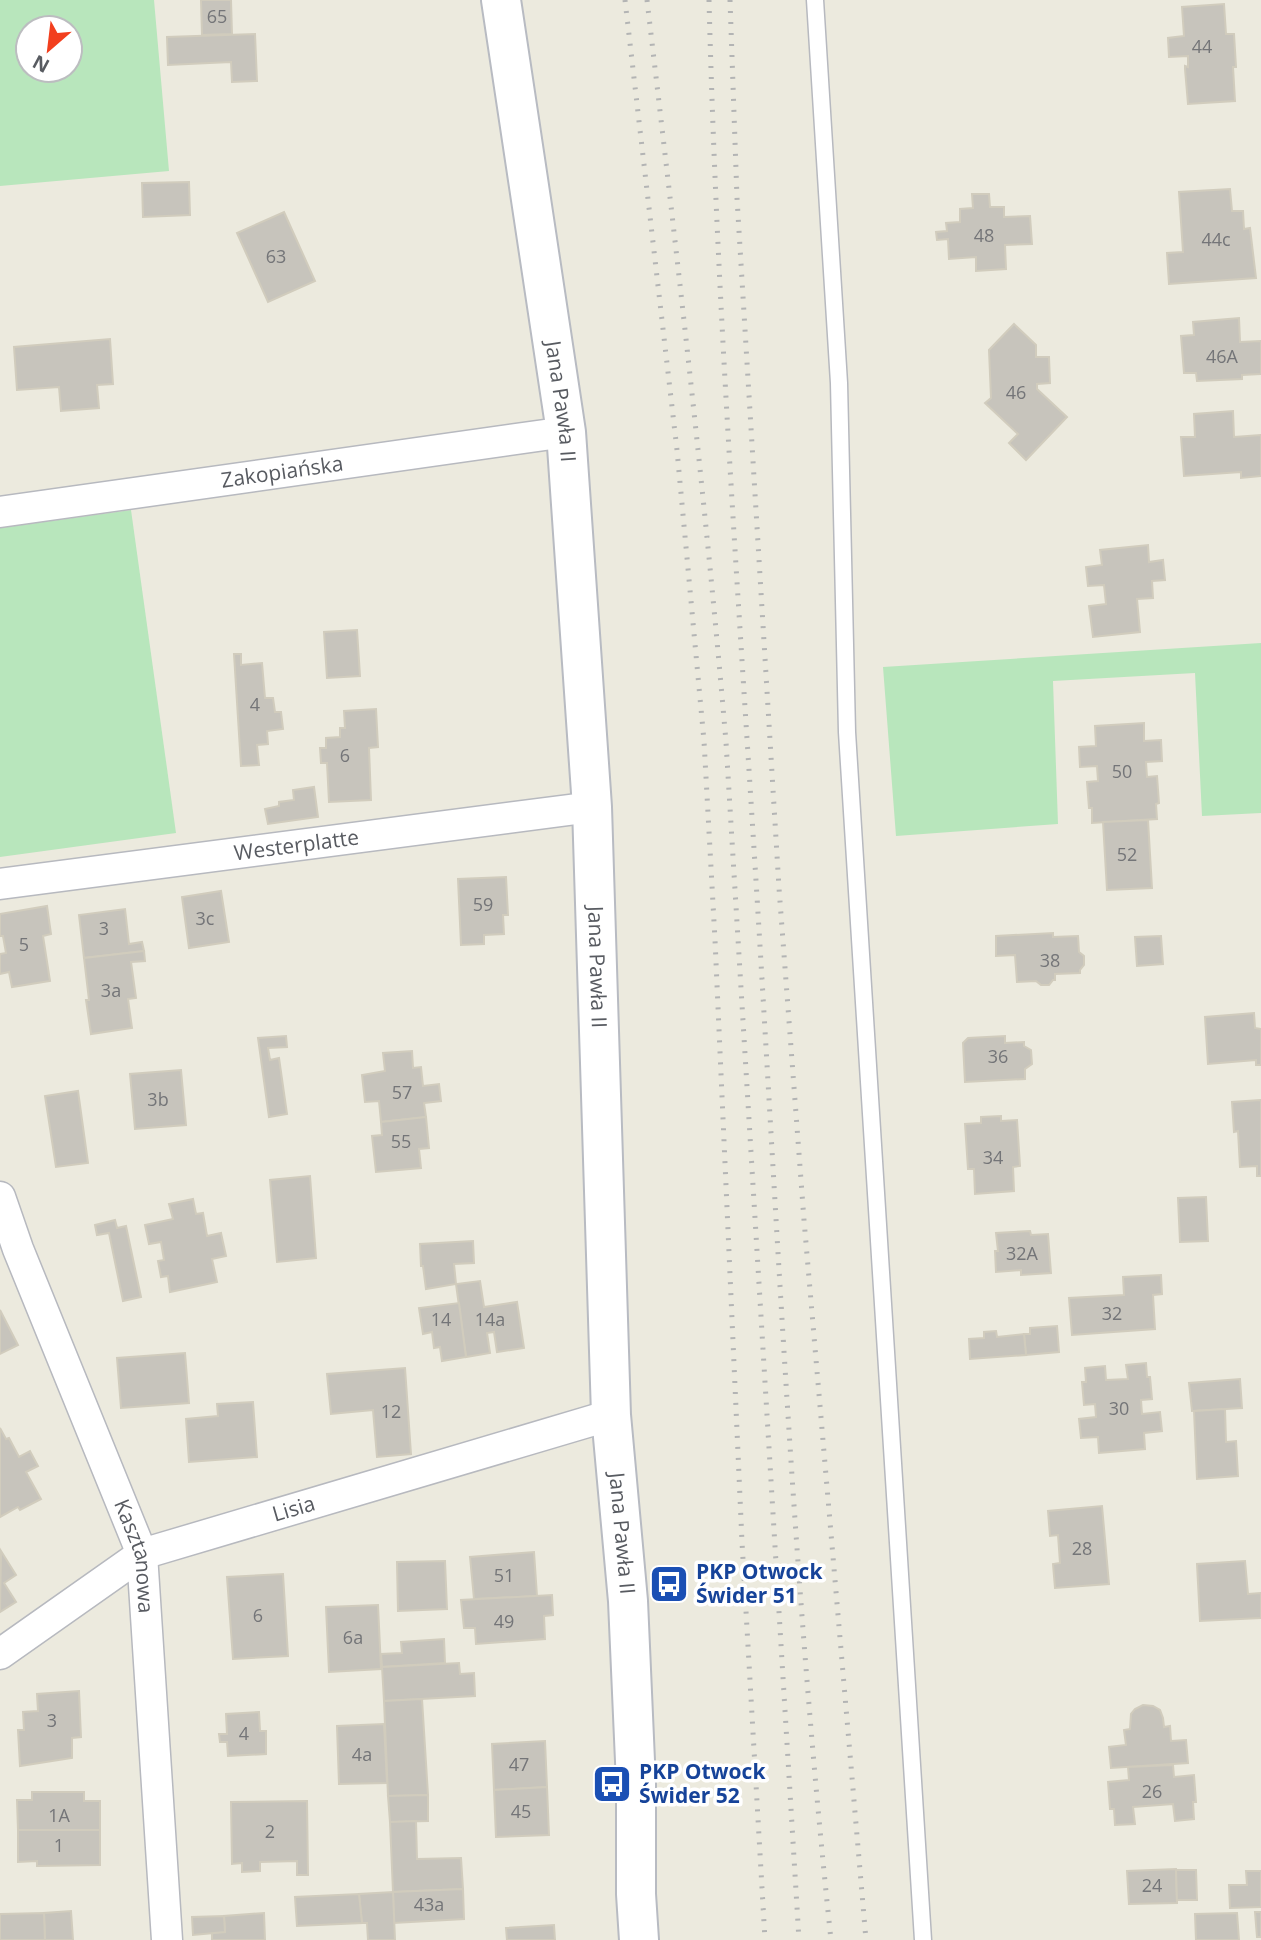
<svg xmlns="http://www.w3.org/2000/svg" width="1261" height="1940" viewBox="0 0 1261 1940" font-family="'Open Sans',sans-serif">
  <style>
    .green { fill: #b8e6bc; fill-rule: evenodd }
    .building { fill: #c7c4bc; stroke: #d1ccbd; stroke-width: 2 }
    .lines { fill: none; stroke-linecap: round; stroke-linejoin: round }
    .lane-casing { stroke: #b7b9bf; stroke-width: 19 }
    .street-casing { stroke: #b7b9bf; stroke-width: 33 }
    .secondary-casing { stroke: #b8bbc2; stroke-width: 42 }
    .lane { stroke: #fff; stroke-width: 16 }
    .street { stroke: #fff; stroke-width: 30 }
    .secondary { stroke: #fff; stroke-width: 38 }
    .rail { stroke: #b3b4b4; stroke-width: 5; stroke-dasharray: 2 9; stroke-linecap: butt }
    .labels { text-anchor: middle; stroke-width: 7; stroke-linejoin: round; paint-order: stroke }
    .number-label { font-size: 18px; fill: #747578 }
    .street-label { font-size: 21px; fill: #585b61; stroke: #fff }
    .transit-label { font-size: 21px; font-weight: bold; fill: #164399; stroke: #fff; text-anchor: start }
  </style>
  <rect width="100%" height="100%" fill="#eceade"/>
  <g class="green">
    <path d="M0,0H154L169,171L0,186ZM70,28V70H28V28Z"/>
    <path d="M131,510L176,833L0,857V528Z"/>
    <path d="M1261,643V813L1202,816L1195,673L1053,681L1058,824L896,836L883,667Z"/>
  </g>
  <g class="building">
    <path d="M201,0H231L232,34L202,35Z"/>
    <path d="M1224,4L1226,34H1234L1236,67H1233L1235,101L1188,104L1185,69V66L1188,67V56L1169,57L1168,38L1184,36L1182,7Z"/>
    <path d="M255,34L257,81L232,82L231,62L168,65L167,37Z"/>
    <path d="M189,182L190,215L143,217L142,183Z"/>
    <path d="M1230,189L1232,211H1243L1244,229L1250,228L1256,278L1169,284L1167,253L1183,252L1179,192Z"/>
    <path d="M972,194H989L990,207H1004V217L1030,216L1032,244L1005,245L1006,269L976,271V257L949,259L948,239L937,240L936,232L947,231L946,223L960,222V209L973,208Z"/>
    <path d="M284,212L315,281L268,302L237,233Z"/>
    <path d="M1239,318L1240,342L1261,341V374L1242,375V379L1197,381L1196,373H1184L1181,336L1194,335L1193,322Z"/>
    <path d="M1014,324L1036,345V357H1049L1050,383L1037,384V389L1067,417L1026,460L1009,443L1018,434L985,403L991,398L989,350Z"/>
    <path d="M110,339L113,384L97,385L99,408L61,411L59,387L17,390L14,347Z"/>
    <path d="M1233,411L1234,437L1261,435V476L1241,478V472L1184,476L1181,437H1195L1194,414Z"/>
    <path d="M1148,545L1149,562L1163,560L1165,580L1152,581L1153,598L1137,599L1140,632L1093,637L1089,606L1106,604L1104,585L1088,586L1086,567L1102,565L1100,550Z"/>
    <path d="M357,630L360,676L327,678L324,632Z"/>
    <path d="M234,654H241V665L262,663L265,698H273L275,712H281L283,729L267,731L268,744L257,745L259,765L241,766Z"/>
    <path d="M376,709L378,747L369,748L371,800L329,802L327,763H321L320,748H326V738L340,737V728H345L344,711Z"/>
    <path d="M1144,723V741L1161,740L1162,761L1146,762L1147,777L1157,776L1159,803L1156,804L1157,819L1092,823V808H1089L1087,782L1098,781L1097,766L1080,767L1079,747L1096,746L1095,726Z"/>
    <path d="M314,787L318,817L268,824L265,809L279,806V802L294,800L293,790Z"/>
    <path d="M1148,820L1152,888L1107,890L1103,822Z"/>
    <path d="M506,877L508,915H503L504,934L484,935V944L461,945L458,879Z"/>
    <path d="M221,891L229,942L189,948L182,897Z"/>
    <path d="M47,906L51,934L43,936L50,981L12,987L9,972L0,974V954L6,953L3,936H0V914Z"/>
    <path d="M125,909L129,944L142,942L144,951L84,958L79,915Z"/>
    <path d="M1053,933V937L1078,936L1079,952L1084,956V965L1080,970V973L1055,974V980H1053L1049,985H1041L1036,981L1017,982L1015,955L996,956V936Z"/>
    <path d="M1161,936L1163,964L1137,966L1135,937Z"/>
    <path d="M144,951L145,961L131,962L136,998L128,999L132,1028L91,1034L86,1000H89L84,958Z"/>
    <path d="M1254,1013L1255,1028L1261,1029V1065H1256V1060L1208,1064L1205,1017Z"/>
    <path d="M286,1036L287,1047L268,1048L270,1060L279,1058L287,1114L269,1117L258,1038Z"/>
    <path d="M1005,1036V1043L1024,1042V1046L1031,1050L1032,1064L1025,1069V1079L965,1082L963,1043L968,1038Z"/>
    <path d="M412,1051L413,1068L421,1067L423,1086L439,1084L441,1101L424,1103L426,1117L381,1122L379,1101L365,1102L362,1075L385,1071L383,1053Z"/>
    <path d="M181,1070L186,1125L135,1129L130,1074Z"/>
    <path d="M78,1091L88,1163L56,1167L45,1096Z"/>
    <path d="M1261,1100V1176H1257V1166L1240,1167L1238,1131L1234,1132L1232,1102Z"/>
    <path d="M1001,1116V1121L1017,1120L1020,1166L1013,1167L1014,1191L975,1194L974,1169H968L965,1124L981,1123V1117Z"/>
    <path d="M426,1117L429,1148L419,1149L421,1168L376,1172L372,1136L382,1135L381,1122Z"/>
    <path d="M310,1176L316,1258L277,1262L270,1180Z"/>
    <path d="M1206,1197L1208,1241L1180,1242L1178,1198Z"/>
    <path d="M193,1199L196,1214L203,1213L207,1236L221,1233L226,1256L212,1259L217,1282L170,1292L168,1276L161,1277L158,1261L164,1260L161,1242L149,1244L145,1225L173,1219L169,1204Z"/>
    <path d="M115,1220L117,1228L126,1226L141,1297L123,1301L109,1233L97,1235L95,1225Z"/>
    <path d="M1030,1231L1031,1235L1048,1234L1051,1273L1021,1275V1270L996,1272L995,1251H998L996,1233Z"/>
    <path d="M473,1241L474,1263L454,1264L456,1284L426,1289L423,1266H421L420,1244Z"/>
    <path d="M1161,1275L1162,1294L1153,1295L1155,1329L1072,1335L1069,1298L1124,1295L1123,1277Z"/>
    <path d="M480,1281L484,1307L517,1302L524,1348L497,1352L494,1332L487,1333L490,1353L466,1357L456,1284Z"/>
    <path d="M459,1303L466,1357L442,1361L440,1347L434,1348L432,1332L423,1334L419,1308Z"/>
    <path d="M0,1310L18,1345L0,1354Z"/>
    <path d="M1057,1326L1059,1352L1026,1355L1024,1334H1030V1328Z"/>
    <path d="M996,1331L997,1337L1024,1334L1026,1355L970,1359L969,1339L984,1338V1332Z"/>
    <path d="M185,1353L189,1403L121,1408L117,1358Z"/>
    <path d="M1146,1363L1147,1377H1150L1152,1399L1141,1400L1142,1414L1160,1412L1162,1431L1144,1433L1145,1449L1099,1453L1098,1437L1081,1438L1079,1419L1096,1417L1095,1404L1084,1405L1082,1382H1086L1085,1368L1105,1366L1106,1380L1128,1379L1126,1365Z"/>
    <path d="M405,1368L411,1454L377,1457L373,1410L331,1414L327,1374Z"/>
    <path d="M1240,1379L1242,1408L1192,1411L1189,1383Z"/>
    <path d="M253,1402L257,1457L189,1462L186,1419L218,1416L217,1404Z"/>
    <path d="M1225,1409L1226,1442L1236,1441L1238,1476L1197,1479L1194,1411Z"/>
    <path d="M0,1428L6,1439L9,1438L19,1457L30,1451L38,1466L26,1472L41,1499L20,1510L18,1507L0,1517Z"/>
    <path d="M1102,1506L1109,1584L1055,1588L1053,1564L1060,1563L1058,1535L1050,1536L1048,1511Z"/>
    <path d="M1,1551L16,1575L4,1583L16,1602L0,1612Z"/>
    <path d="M534,1552L537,1596L474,1599L470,1557Z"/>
    <path d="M445,1561L447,1609L398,1611L397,1562Z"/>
    <path d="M1245,1561L1248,1594L1261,1593V1618L1200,1621L1197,1564Z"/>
    <path d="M283,1574L288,1656L233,1659L227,1577Z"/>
    <path d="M552,1595L553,1615L544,1616L545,1639L476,1644L475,1628H464L461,1600Z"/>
    <path d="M378,1605L381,1669L329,1672L326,1607Z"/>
    <path d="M444,1639L445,1663L382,1667L381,1654L402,1653L401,1642Z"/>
    <path d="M459,1663L460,1674L474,1673L475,1696L384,1701L382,1667Z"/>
    <path d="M79,1691L81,1737L72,1738V1758L20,1766L18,1730H24L23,1712L38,1711L37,1694Z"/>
    <path d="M422,1699L428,1795L388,1796L384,1701Z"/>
    <path d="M1143,1705L1153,1706L1160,1710L1163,1718L1164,1727L1170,1726L1171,1741L1186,1740L1188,1763L1111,1768L1109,1747L1126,1745L1124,1730L1130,1729L1131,1714L1135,1709Z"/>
    <path d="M259,1712L260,1731H266V1754L228,1756L227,1742H220L219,1734H227L226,1714Z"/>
    <path d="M384,1724L387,1783L339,1784L337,1726Z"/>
    <path d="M545,1741L547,1787L494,1790L492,1744Z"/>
    <path d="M1173,1765L1174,1777L1194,1775L1196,1802H1193L1194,1819L1175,1821L1173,1804L1133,1807L1135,1824L1115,1825L1114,1809H1110L1108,1782L1129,1780L1128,1767Z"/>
    <path d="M547,1787L549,1835L496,1837L494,1790Z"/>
    <path d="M32,1792H84V1801H100V1830H18L17,1800H32Z"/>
    <path d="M428,1795V1821L390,1822L388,1796Z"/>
    <path d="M307,1801L308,1875H297V1861L260,1862V1871L242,1872V1863L232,1864L231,1802Z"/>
    <path d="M416,1821L417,1859L461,1858L463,1889L393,1892L390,1822Z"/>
    <path d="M18,1830H100V1865L37,1866V1861L18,1862Z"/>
    <path d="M1176,1869L1177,1903L1129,1904L1127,1871Z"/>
    <path d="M1176,1870H1196L1197,1900H1177Z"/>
    <path d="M1246,1871H1261V1907L1230,1908L1229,1885H1247Z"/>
    <path d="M463,1889L464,1919L394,1923L393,1892Z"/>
    <path d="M393,1892L395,1940H368L367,1923H362L359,1894Z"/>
    <path d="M359,1894L362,1923L297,1926L295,1897Z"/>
    <path d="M71,1911L73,1940H45L44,1913Z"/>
    <path d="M1255,1912H1261V1937H1257Z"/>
    <path d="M44,1913L45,1940H0V1914Z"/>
    <path d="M264,1913L265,1940H212V1932H225L224,1916Z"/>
    <path d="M1237,1913L1239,1940H1196L1195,1914Z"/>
    <path d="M224,1916L225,1932L193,1935L192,1917Z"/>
    <path d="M554,1925L555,1940H507L506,1928Z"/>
  </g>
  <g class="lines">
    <g class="lane-casing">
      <path id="lane" d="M815,0L839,383L847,732L923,1940"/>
    </g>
    <g class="street-casing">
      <g id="street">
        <path id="s1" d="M0,512L566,432"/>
        <path id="s2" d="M0,884L592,807"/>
        <path id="s3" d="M0,1197L18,1249L142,1554L167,1940"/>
        <path id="s4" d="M0,1654L142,1554L611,1415"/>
      </g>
    </g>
    <g class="secondary-casing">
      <g id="secondary">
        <path id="s5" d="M501,0L566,432L592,807L611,1415L628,1601L636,1784V1894L639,1940"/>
      </g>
    </g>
    <use href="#lane" class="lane"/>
    <use href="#street" class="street"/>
    <use href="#secondary" class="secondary"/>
    <g class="rail">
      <path d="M625,0L677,450L704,741L715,940L742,1542L765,1940"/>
      <path d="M647,0C676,247 705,494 726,742L799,1940"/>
      <path d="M709,0C717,316 741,631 760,946C780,1278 796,1610 831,1940"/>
      <path d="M730,0L737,198L779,888L804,1220L866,1940"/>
    </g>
  </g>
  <defs>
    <g id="bus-square" transform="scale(2.0125)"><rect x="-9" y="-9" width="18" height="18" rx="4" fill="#1a4fb4" stroke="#fff"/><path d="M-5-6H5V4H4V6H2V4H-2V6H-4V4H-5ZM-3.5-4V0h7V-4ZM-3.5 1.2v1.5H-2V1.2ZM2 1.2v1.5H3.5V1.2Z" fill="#fff"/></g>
  </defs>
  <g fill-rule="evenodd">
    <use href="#bus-square" x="669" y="1584"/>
    <use href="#bus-square" x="612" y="1784"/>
  </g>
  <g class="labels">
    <g class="number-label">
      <text x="217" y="23">65</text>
      <text x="1202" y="53">44</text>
      <text x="984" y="242">48</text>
      <text x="1216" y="246">44c</text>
      <text x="276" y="263">63</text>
      <text x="1222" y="363">46A</text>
      <text x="1016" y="399">46</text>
      <text x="255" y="711">4</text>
      <text x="345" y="762">6</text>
      <text x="1122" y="778">50</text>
      <text x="1127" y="861">52</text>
      <text x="483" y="911">59</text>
      <text x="205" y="925">3c</text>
      <text x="104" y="935">3</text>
      <text x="24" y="951">5</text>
      <text x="1050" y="967">38</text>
      <text x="111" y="997">3a</text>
      <text x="998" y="1063">36</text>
      <text x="402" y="1099">57</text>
      <text x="158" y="1106">3b</text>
      <text x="401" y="1148">55</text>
      <text x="993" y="1164">34</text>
      <text x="1022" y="1260">32A</text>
      <text x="1112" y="1320">32</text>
      <text x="441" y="1326">14</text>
      <text x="490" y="1326">14a</text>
      <text x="1119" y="1415">30</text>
      <text x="391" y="1418">12</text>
      <text x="1082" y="1555">28</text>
      <text x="504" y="1582">51</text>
      <text x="258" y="1622">6</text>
      <text x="504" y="1628">49</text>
      <text x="353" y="1644">6a</text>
      <text x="52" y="1727">3</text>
      <text x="244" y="1740">4</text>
      <text x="362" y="1761">4a</text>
      <text x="519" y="1771">47</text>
      <text x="1152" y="1798">26</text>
      <text x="521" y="1818">45</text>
      <text x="59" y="1822">1A</text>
      <text x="270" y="1838">2</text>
      <text x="59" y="1852">1</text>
      <text x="1152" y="1892">24</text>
      <text x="429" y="1911">43a</text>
    </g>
    <g class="street-label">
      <text dy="7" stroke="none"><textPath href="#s5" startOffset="406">Jana Pawła II</textPath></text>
      <text dy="7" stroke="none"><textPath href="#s1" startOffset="285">Zakopiańska</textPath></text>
      <text dy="7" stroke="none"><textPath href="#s2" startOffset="299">Westerplatte</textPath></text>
      <text dy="7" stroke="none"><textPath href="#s5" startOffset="973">Jana Pawła II</textPath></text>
      <text dy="7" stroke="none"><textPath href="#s4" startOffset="332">Lisia</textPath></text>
      <text dy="7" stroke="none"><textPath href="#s5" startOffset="1540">Jana Pawła II</textPath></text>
      <text dy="7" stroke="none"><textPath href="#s3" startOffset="385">Kasztanowa</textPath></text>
    </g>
    <g class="transit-label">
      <text x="696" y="1579">PKP Otwock<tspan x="696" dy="24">Świder 51</tspan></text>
      <text x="639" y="1779">PKP Otwock<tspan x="639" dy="24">Świder 52</tspan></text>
    </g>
  </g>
  <g transform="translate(49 49) rotate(208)"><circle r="33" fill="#ffffff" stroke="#bcbdc0" stroke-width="2"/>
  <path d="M0-5L12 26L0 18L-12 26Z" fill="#f23f1e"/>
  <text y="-10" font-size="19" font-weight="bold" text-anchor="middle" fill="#585b61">N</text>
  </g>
</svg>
